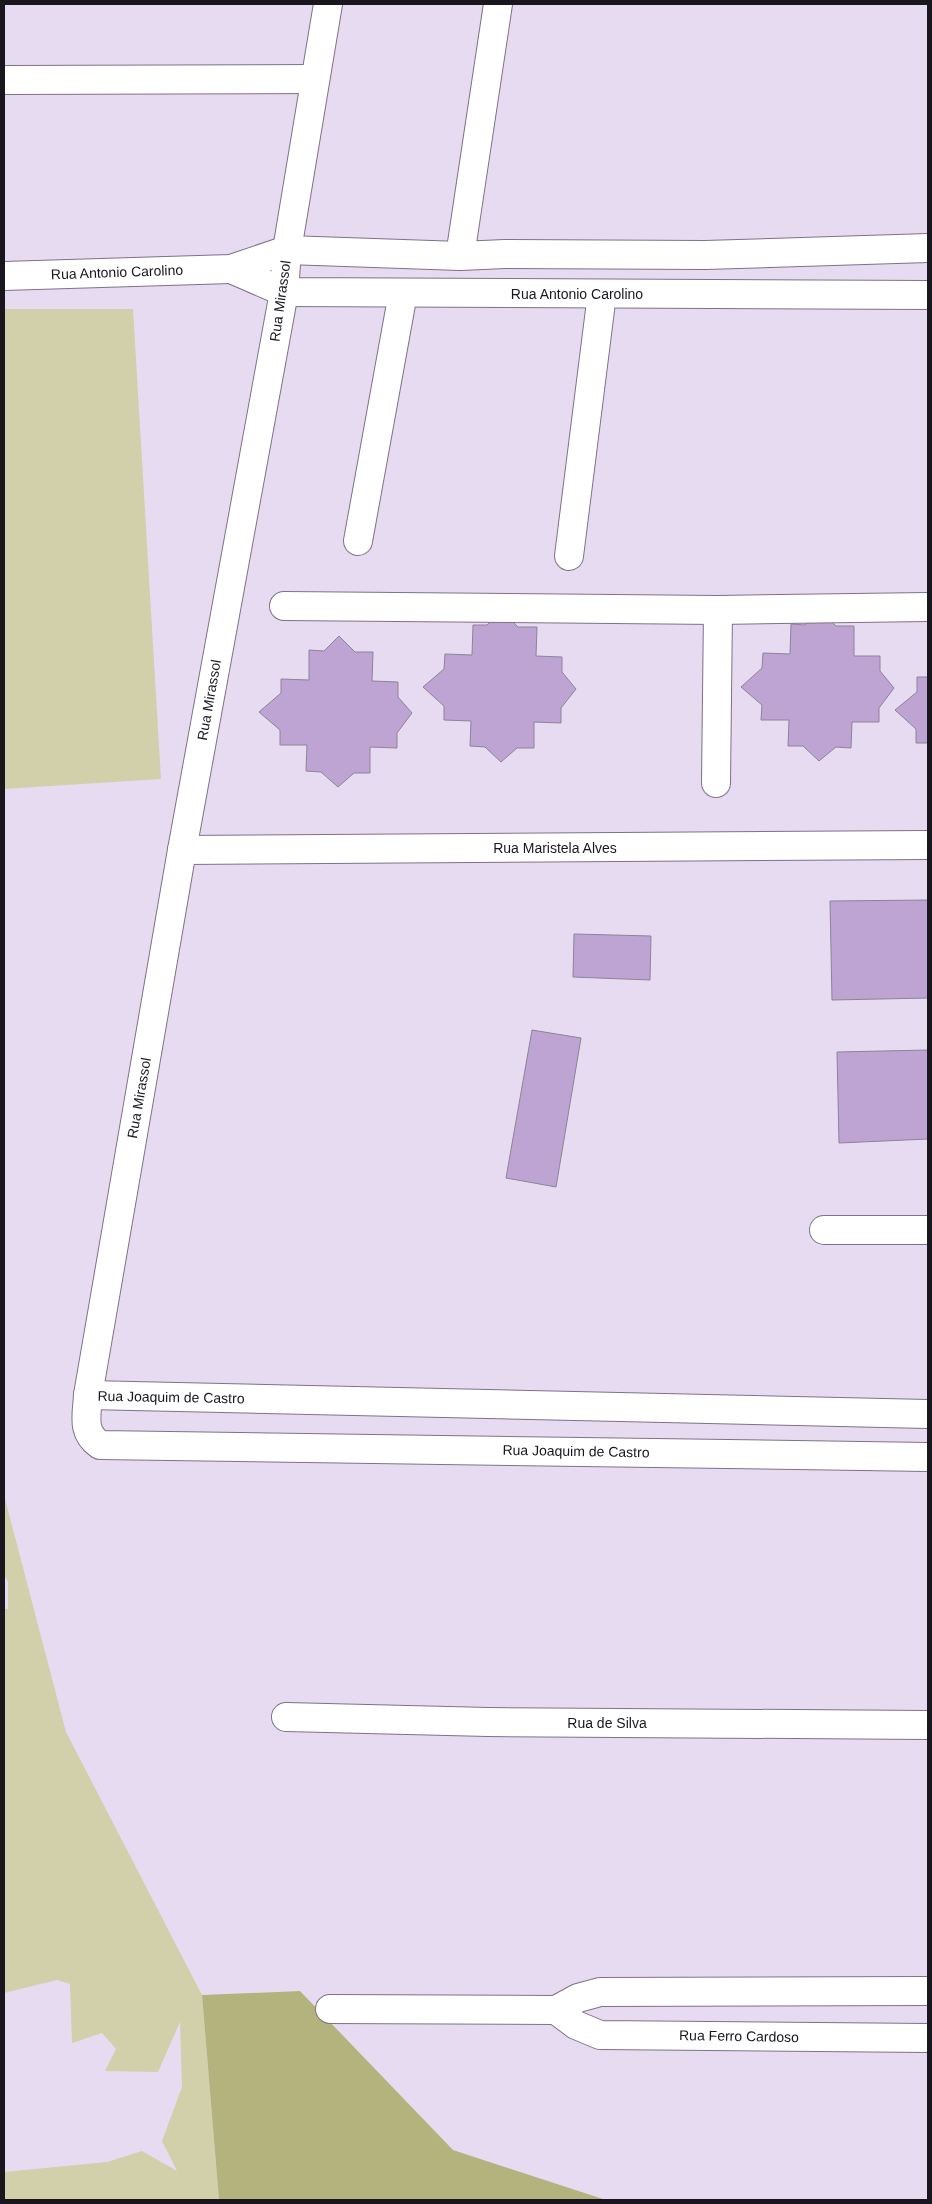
<svg xmlns="http://www.w3.org/2000/svg" width="932" height="2204" viewBox="0 0 932 2204" font-family="Arial,sans-serif">
  <style>
    .green { fill: #d1d0ab }
    .forest { fill: #b5b37d }
    .building { fill: #bda4d2; stroke: #8e8398 }
    .lines { fill: none; stroke-linecap: round; stroke-linejoin: round }
    .minor-casing { stroke: #7d7286; stroke-width: 30 }
    .minor { stroke: #fff; stroke-width: 28 }
    .labels { text-anchor: middle; stroke-width: 4; stroke-linejoin: round; paint-order: stroke }
    .street-label { font-size: 14px; fill: #1a161e; stroke: #fff }
  </style>
  <rect width="100%" height="100%" fill="#e7dbf2"/>
  <g class="green">
    <path d="M4,309H133L161,779L4,789Z"/>
    <path d="M4,1495L66,1732L202,1995L219,2200H4V2172L107,2162L142,2151L177,2171L162,2141L182,2087L180,2022L158,2072L105,2071L116,2049L102,2033L72,2043L70,1984L57,1980L4,1993V1609H8V1582L4,1574Z"/>
  </g>
  <path class="forest" d="M300,1991L453,2150L606,2200H219L202,1995Z"/>
  <g class="building">
    <path d="M502,611L518,627H537L536,656L562,657V672L576,689L561,708V723L534,722V748H517L501,762L485,747L470,746L471,721L444,720V706L423,687L444,669L445,654L472,655L473,625H487Z"/>
    <path d="M821,611L836,626H854V656H880V671L894,688L879,708V722H852L851,748L836,747L819,761L803,746H788L789,720H761L762,705L741,687L762,668L763,653L790,654L791,624L805,625Z"/>
    <path d="M339,636L355,652H373L372,681L398,682V697L412,713L397,733V748L370,747V773H354L338,787L321,772L306,771L307,745H280V730L259,712L281,693V679L309,680V650L324,651Z"/>
    <path d="M917,677H928V743H916V729L895,710L917,692Z"/>
    <path d="M928,900V998L832,1000L830,901Z"/>
    <path d="M574,934L651,936L650,980L573,977Z"/>
    <path d="M532,1030L581,1038L556,1187L506,1178Z"/>
    <path d="M928,1050V1139L839,1143L837,1052Z"/>
  </g>
  <g class="lines">
    <g class="minor-casing">
      <g id="minor">
        <path d="M328,4L287,250L284,292L182,850L88,1395C87,1415 81,1432 100,1445L928,1457"/>
        <path d="M4,80L315,79"/>
        <path d="M460,256L498,4"/>
        <path d="M231,269L284,292L928,295"/>
        <path d="M4,276L231,269L287,250L460,256L505,254L705,255L928,248"/>
        <path d="M358,541L403,293"/>
        <path d="M569,556L602,294"/>
        <path d="M284,606L718,610L928,607"/>
        <path d="M716,783L718,610"/>
        <path d="M182,850L928,845"/>
        <path d="M824,1230H928"/>
        <path d="M88,1395L928,1414"/>
        <path d="M286,1717L488,1722L928,1725"/>
        <path d="M330,2009L556,2010L578,1998L600,1992L928,1991"/>
        <path d="M556,2010L576,2025L600,2035L928,2038"/>
      </g>
    </g>
    <use href="#minor" class="minor"/>
  </g>
  <g class="labels">
    <g class="street-label">
      <text transform="translate(117 272) rotate(-2)" y="5">Rua Antonio Carolino</text>
      <text x="577" y="299">Rua Antonio Carolino</text>
      <text transform="translate(280 301) rotate(-82)" y="5">Rua Mirassol</text>
      <text transform="translate(209 700) rotate(-80)" y="5">Rua Mirassol</text>
      <text x="555" y="853">Rua Maristela Alves</text>
      <text transform="translate(139 1098) rotate(-80)" y="5">Rua Mirassol</text>
      <text transform="translate(171 1397) rotate(1)" y="5">Rua Joaquim de Castro</text>
      <text transform="translate(576 1451) rotate(1)" y="5">Rua Joaquim de Castro</text>
      <text x="607" y="1728">Rua de Silva</text>
      <text transform="translate(739 2036) rotate(1)" y="5">Rua Ferro Cardoso</text>
    </g>
  </g>
  <rect width="932" height="2204" fill="none" stroke="#1a161e" stroke-width="10"/>
</svg>
